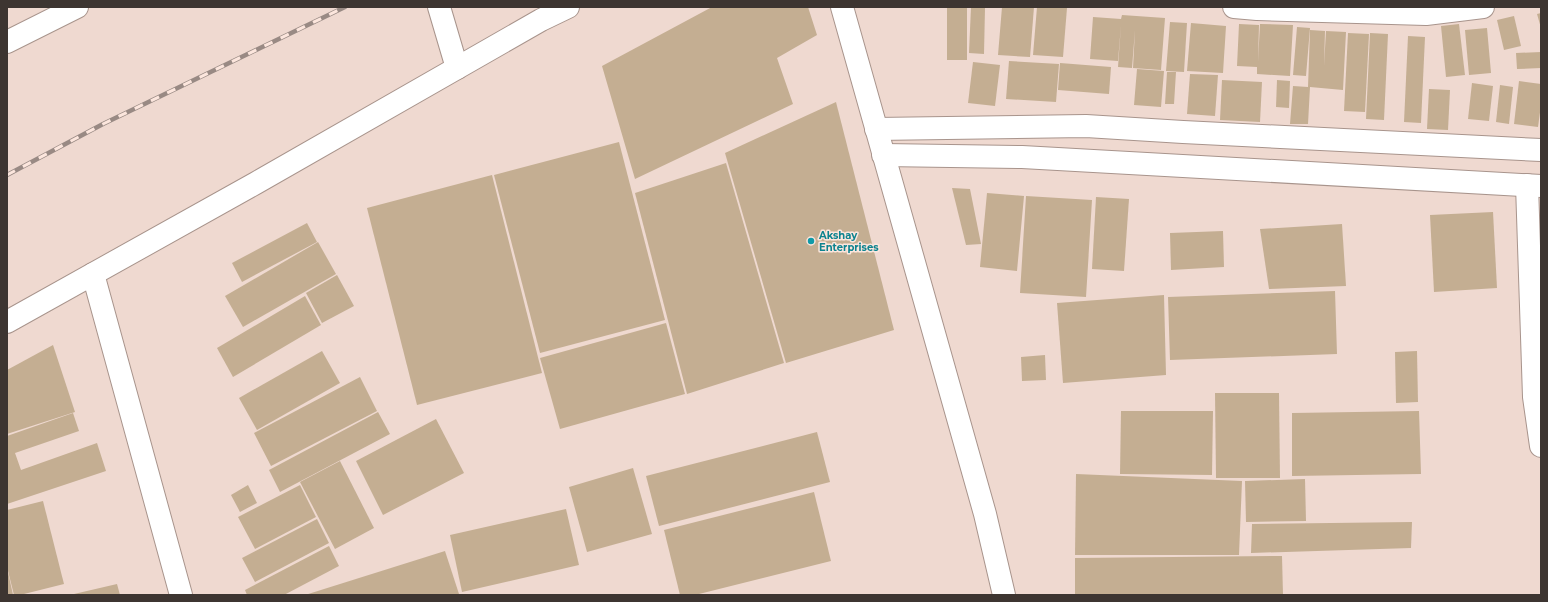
<svg xmlns="http://www.w3.org/2000/svg" width="1548" height="602" viewBox="0 0 1548 602" font-family="Montserrat,sans-serif">
  <style>
    .building { fill: #c4ae92 }
    .lines { fill: none; stroke-linecap: round; stroke-linejoin: round }
    .minor-casing { stroke: #a8948c; stroke-width: 24 }
    .minor { stroke: #fff; stroke-width: 22 }
    .rail-casing { stroke: #998a84; stroke-width: 4.5 }
    .rail { stroke: #fce6dd; stroke-width: 3; stroke-dasharray: 9; stroke-linecap: butt }
    .culture-dot { fill: #0f9aa8; stroke: #fce6dd; stroke-width: 1.5 }
    .labels { text-anchor: middle; stroke-width: 3; stroke-linejoin: round; paint-order: stroke }
    .culture-label { font-size: 10px; font-weight: bold; fill: #0d838f; stroke: #fce6dd; text-anchor: start }
  </style>
  <rect width="100%" height="100%" fill="#efd9d0"/>
  <g class="building">
    <path d="M712,7H808L817,35L777,58L793,104L635,179L602,66Z"/>
    <rect x="947" y="7" width="20" height="53"/>
    <path d="M971,7L985,8L984,54L969,53Z"/>
    <path d="M1002,7H1034L1030,57L998,55Z"/>
    <path d="M1037,7L1067,8L1063,57L1033,55Z"/>
    <path d="M1541,13V28L1537,14Z"/>
    <path d="M1122,15L1165,18L1161,70L1133,68L1135,30L1132,68L1118,67L1121,25L1118,61L1090,59L1093,17L1121,19Z"/>
    <path d="M1514,16L1521,46L1504,50L1497,20Z"/>
    <path d="M1170,22L1187,23L1184,72L1166,71Z"/>
    <path d="M1191,23L1226,26L1223,73L1187,71Z"/>
    <path d="M1239,24L1259,25L1258,62L1260,24L1293,25L1290,76L1257,74V67L1237,66Z"/>
    <path d="M1459,24L1465,75L1446,77L1441,26Z"/>
    <path d="M1297,27L1310,28L1306,76L1293,75Z"/>
    <path d="M1487,28L1491,73L1469,75L1465,30Z"/>
    <path d="M1310,30L1325,31L1324,66L1326,31L1346,32L1343,90L1310,87L1308,124H1290L1293,86L1308,87Z"/>
    <path d="M1348,33L1369,34L1365,112L1344,111Z"/>
    <path d="M1370,33L1388,34L1384,120L1366,119Z"/>
    <path d="M1408,36L1425,37L1421,123L1404,122Z"/>
    <path d="M1541,52V68L1517,69L1516,53Z"/>
    <path d="M1009,61L1059,64L1056,102L1006,99Z"/>
    <path d="M973,62L1000,65L995,106L968,103Z"/>
    <path d="M1060,63L1111,67L1109,94L1058,90Z"/>
    <path d="M1137,69L1164,71L1161,107L1134,105Z"/>
    <path d="M1167,72H1176L1174,104H1165Z"/>
    <path d="M1190,74L1218,75L1215,116L1187,114Z"/>
    <path d="M1222,80L1262,82L1260,122L1220,120Z"/>
    <path d="M1277,80L1290,81L1289,108L1276,107Z"/>
    <path d="M1519,81L1541,84V105L1538,127L1514,124Z"/>
    <path d="M1472,83L1493,86L1489,121L1468,119Z"/>
    <path d="M1500,85L1513,87L1509,124L1496,122Z"/>
    <path d="M1429,89L1450,90L1448,130L1427,129Z"/>
    <path d="M836,102L894,330L786,363L725,153Z"/>
    <path d="M619,142L665,320L540,353L494,175Z"/>
    <path d="M726,163L784,363L687,394L635,193Z"/>
    <path d="M492,175L542,373L417,405L367,208Z"/>
    <path d="M952,188L970,189L981,244L966,245Z"/>
    <path d="M987,193L1024,196L1017,271L980,267Z"/>
    <path d="M1026,196L1092,200L1086,297L1020,293Z"/>
    <path d="M1096,197L1129,199L1124,271L1092,269Z"/>
    <path d="M1493,212L1497,288L1434,292L1430,215Z"/>
    <path d="M307,223L317,242L242,282L232,263Z"/>
    <path d="M1342,224L1346,286L1269,289L1260,229Z"/>
    <path d="M1223,231L1224,267L1171,270L1170,233Z"/>
    <path d="M318,242L336,274L243,327L225,296Z"/>
    <path d="M337,275L354,306L322,323L306,293Z"/>
    <path d="M1335,291L1337,354L1170,360L1168,297Z"/>
    <path d="M1164,295L1166,375L1063,383L1057,303Z"/>
    <path d="M305,296L321,325L233,377L217,348Z"/>
    <path d="M666,323L685,394L560,429L540,358Z"/>
    <path d="M53,345L75,412L7,434V370Z"/>
    <path d="M322,351L340,383L257,430L239,398Z"/>
    <path d="M1417,351L1418,402L1396,403L1395,352Z"/>
    <path d="M1045,355L1046,380L1022,381L1021,357Z"/>
    <path d="M360,377L377,411L271,466L254,433Z"/>
    <path d="M1215,393H1279L1280,478H1216Z"/>
    <path d="M1121,411H1213L1212,475L1120,474Z"/>
    <path d="M1419,411L1421,474L1292,476V413Z"/>
    <path d="M378,412L390,434L280,492L269,470Z"/>
    <path d="M73,413L79,431L15,453L21,470L97,443L106,471L7,504V436Z"/>
    <path d="M436,419L464,473L383,515L356,461Z"/>
    <path d="M817,432L830,482L659,526L646,476Z"/>
    <path d="M340,461L374,528L335,549L300,482Z"/>
    <path d="M633,468L652,534L587,552L569,487Z"/>
    <path d="M1076,474L1242,481L1239,555H1075Z"/>
    <path d="M1305,479L1306,521L1246,522L1245,481Z"/>
    <path d="M248,485L257,503L240,512L231,495Z"/>
    <path d="M300,485L316,517L255,549L238,517Z"/>
    <path d="M814,492L831,561L695,595H680L664,530Z"/>
    <path d="M43,501L64,584L20,595H14L7,567V510Z"/>
    <path d="M566,509L579,565L462,592L450,535Z"/>
    <path d="M317,519L329,543L255,582L242,558Z"/>
    <path d="M1412,522L1411,548L1251,553L1252,524Z"/>
    <path d="M329,546L339,566L284,595H247L245,590Z"/>
    <path d="M445,551L459,594L305,595Z"/>
    <path d="M1282,556L1283,595H1075V558Z"/>
    <path d="M7,572H8L13,595H7Z"/>
    <path d="M117,584L120,595H74V594Z"/>
  </g>
  <g class="lines">
    <g class="minor-casing">
      <g id="minor">
        <path d="M439,7L457,68"/>
        <path d="M842,7L985,514L1004,595"/>
        <path d="M1234,7L1257,9L1426,14L1483,7"/>
        <path d="M7,42L77,7"/>
        <path d="M876,129L1086,126L1183,132L1541,150"/>
        <path d="M883,155L1022,157L1541,186"/>
        <path d="M1527,185L1534,397L1541,446"/>
        <path d="M93,274L181,595"/>
        <path d="M7,322L256,183L541,20L568,7"/>
      </g>
    </g>
    <use href="#minor" class="minor"/>
    <g class="rail-casing">
      <path id="rail" d="M7,175L103,124L345,7"/>
    </g>
    <use href="#rail" class="rail"/>
  </g>
  <circle class="culture-dot" cx="811" cy="241" r="4"/>
  <g class="labels">
    <g class="culture-label">
      <text x="819" y="239">Akshay<tspan x="819" dy="12">Enterprises</tspan></text>
    </g>
  </g>
  <rect width="1548" height="602" fill="none" stroke="#3d3531" stroke-width="16"/>
</svg>
